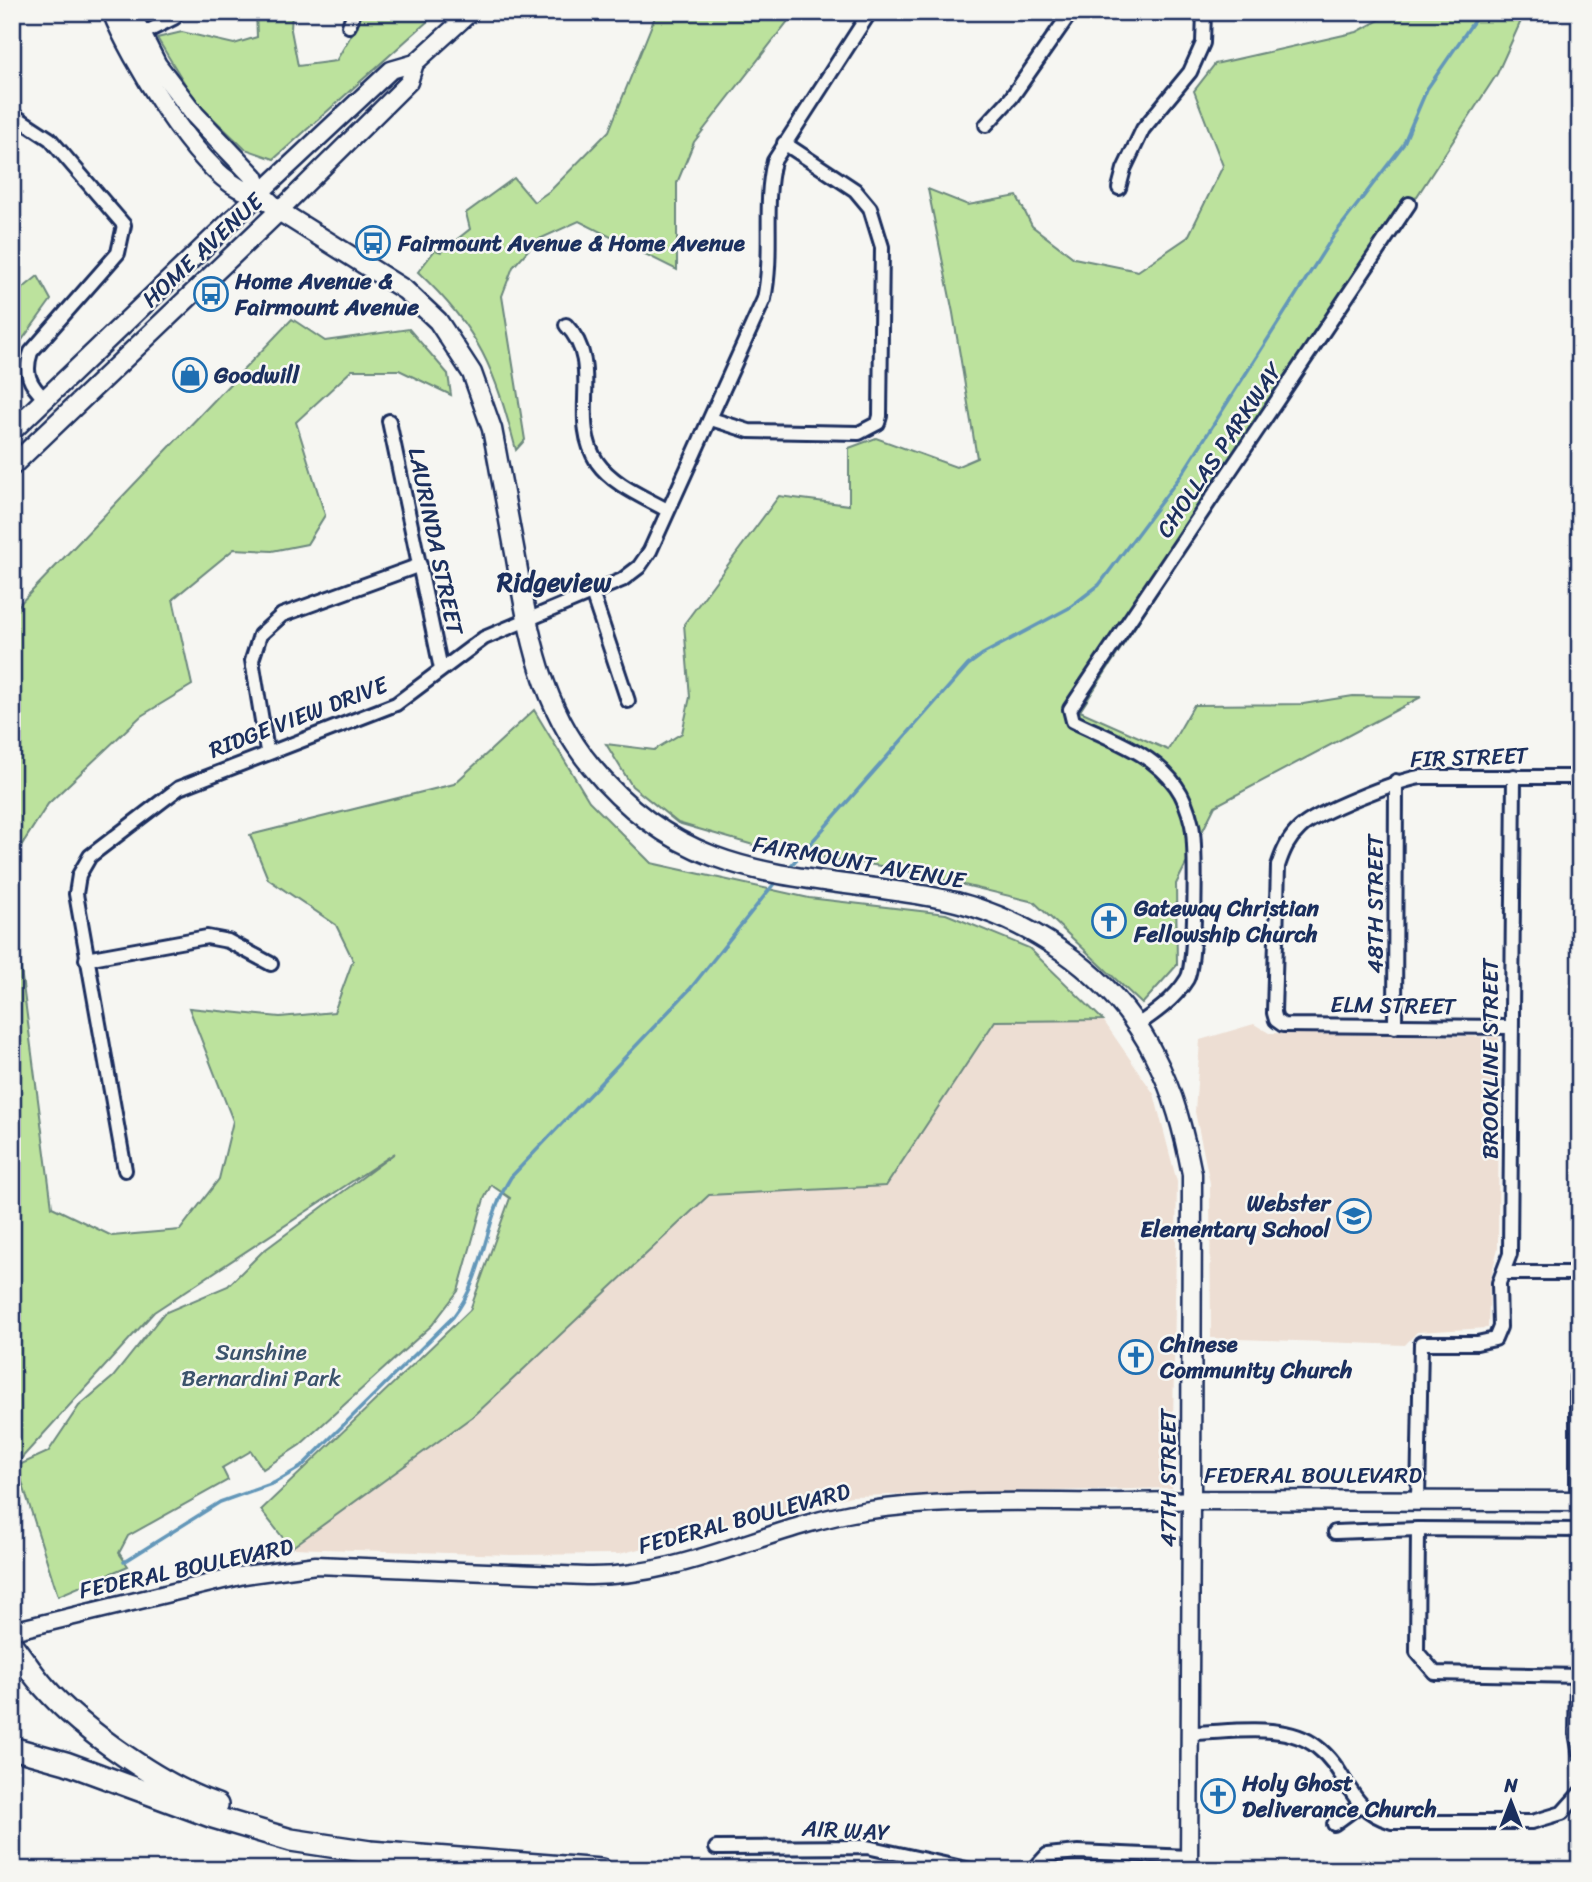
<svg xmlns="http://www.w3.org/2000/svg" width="1592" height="1882" viewBox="0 0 1592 1882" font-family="Sriracha,sans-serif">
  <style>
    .built { fill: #edded3 }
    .green { fill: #bce29d; stroke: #6c887e; stroke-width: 2 }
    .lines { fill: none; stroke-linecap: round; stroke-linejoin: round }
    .stream { stroke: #6397b9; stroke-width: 3.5 }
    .street-casing { stroke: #1b2f5e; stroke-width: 18 }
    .secondary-casing { stroke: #1b2f5e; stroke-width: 21 }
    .primary-casing { stroke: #1b2f5e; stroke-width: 23 }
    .highway-casing { stroke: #1b2f5e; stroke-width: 26 }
    .street { stroke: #f6f6f2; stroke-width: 12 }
    .secondary { stroke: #f6f6f2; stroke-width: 16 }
    .primary { stroke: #f6f6f2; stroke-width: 18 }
    .highway { stroke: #f6f6f2; stroke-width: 21 }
    .labels { text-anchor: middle; stroke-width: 5; stroke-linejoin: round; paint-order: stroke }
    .poi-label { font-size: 23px; font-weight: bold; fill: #1b2f5e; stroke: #f6f6f2; text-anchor: start }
    .street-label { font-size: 23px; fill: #1b2f5e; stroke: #f6f6f2 }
    .park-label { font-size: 23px; fill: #3b536b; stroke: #f6f6f2 }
    .quarter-label { font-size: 26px; font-weight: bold; fill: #1b2f5e; stroke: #f6f6f2 }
  </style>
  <rect width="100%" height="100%" fill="#f6f6f2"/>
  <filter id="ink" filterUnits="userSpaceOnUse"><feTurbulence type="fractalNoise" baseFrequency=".0143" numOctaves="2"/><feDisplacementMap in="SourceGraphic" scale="14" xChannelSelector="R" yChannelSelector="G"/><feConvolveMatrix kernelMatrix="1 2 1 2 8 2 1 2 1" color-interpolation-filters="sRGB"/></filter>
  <g filter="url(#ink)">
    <g class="built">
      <path d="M1103,1020L1154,1094L1177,1182L1172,1488L851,1496L619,1554L511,1555L291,1548L476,1414L709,1195L886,1185L995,1021Z"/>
      <path d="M1254,1024L1269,1033L1499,1037L1498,1248L1490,1280L1488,1328L1417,1332L1405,1345L1211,1338L1210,1183L1195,1112L1200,1040Z"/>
    </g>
    <g class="green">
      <path d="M256,12H292L291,30L298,66L336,61L360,20V12H438L274,159L245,149L196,102L157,38L182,32L234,44L257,37Z"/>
      <path d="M657,12H795L694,142L677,183V270L579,221L537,240L513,267L502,296L525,440L516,450C495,370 480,330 418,272L435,250L441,252L470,229L466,213L514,178L534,202L551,190L609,131Z"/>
      <path d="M1394,12H1525L1497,74L1080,711L1168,750L1194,705L1303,704L1353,696L1421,697L1215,806L1176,884L1177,965L1142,1004L1034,902L894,868L767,849L678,823L632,786L606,744L654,750L682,733L690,697L684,624L779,496L849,505V448L876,438L956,467L977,458L953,313L928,189L968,205L1017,196L1032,226L1074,258L1138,271L1188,237L1223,166L1194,91L1215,64L1357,32Z"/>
      <path d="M38,276L51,300L17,347L12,359V297Z"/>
      <path d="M292,319L325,341L409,329L448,374L451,395L399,370H352L296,422L325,515L307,544L272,551L234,549L173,599L192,685L141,716L48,804L12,860V612Z"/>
      <path d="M534,710L589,801L651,863L809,898L946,914L1029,948L1103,1020L995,1021L886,1186L709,1195L476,1414L291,1548L261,1510L470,1310L510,1198L491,1185L484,1199L458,1291L432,1325L300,1445L263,1469L251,1451L222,1468L228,1480L128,1536L119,1553L128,1566L58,1596L17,1466L48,1452L79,1406L113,1377L164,1313L228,1286L262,1252L395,1153L154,1312L19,1461H12V901L52,1207L112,1236L180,1230L219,1179L233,1121L189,1008L280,1017L334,1012L353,960L336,925L268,879L250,835L454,784Z"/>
    </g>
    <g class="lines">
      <g class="stream">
        <path d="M787,870L968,665L983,654L1069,608L1099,585L1182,474L1334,235L1403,145L1427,89L1480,12"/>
        <path d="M124,1562L220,1502L274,1483L301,1467L453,1317C486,1275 483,1221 511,1177L690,989L777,880"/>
      </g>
      <g class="street-casing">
        <g id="street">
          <path d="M349,26L354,12"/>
          <path d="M136,37L174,18L176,12"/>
          <path d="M12,114L50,139L124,225L118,253L31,352C24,373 29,384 45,399"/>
          <path d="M986,125L1011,98L1071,12"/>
          <path d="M1119,188L1124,169L1143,129L1190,72L1203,43L1204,12"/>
          <path d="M566,325C605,365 568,417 597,462C613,485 644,497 667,510"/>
          <path d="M711,419L749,431L859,433L878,423L880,416L882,247L870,208L855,190L784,143"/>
          <path d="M389,421L441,669"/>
          <path d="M592,593L628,701"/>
          <path d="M267,751L252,660L260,635L282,615L420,565"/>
          <path d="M86,959L207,937L228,941L271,964"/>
          <path d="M1136,1026C1155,1013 1174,1000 1187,979C1196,964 1196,846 1192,825C1189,812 1184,797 1176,786C1152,752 1109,739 1073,721L1070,709L1409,204"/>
          <path d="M1395,1027L1396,781"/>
          <path d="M1511,1027L1283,1025L1276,1020L1274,1013L1278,866C1283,851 1288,839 1300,828C1317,812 1396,781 1420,777H1580"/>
          <path d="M125,1170L76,894L79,875L90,856L179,788L396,704L484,638L622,580L639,567L650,551L764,299C774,251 763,206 774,161L870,12"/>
          <path d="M1506,1273H1580"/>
          <path d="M1418,1500L1421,1343H1477L1495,1339L1500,1327L1499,1283L1510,1254L1514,776"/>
          <path d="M1577,1501V1377"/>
          <path d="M1418,1529L1417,1652L1435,1673L1580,1676"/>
          <path d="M1335,1532L1418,1529L1580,1530"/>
          <path d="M1577,1676L1576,1733L1580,1755"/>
          <path d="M1189,1733C1228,1733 1285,1721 1317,1747C1350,1772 1346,1809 1392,1822H1532L1562,1813L1580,1793"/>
          <path d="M1334,1824L1360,1805"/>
          <path d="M716,1848L867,1847L971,1870"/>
          <path d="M1028,1870L1034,1869L1047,1855L1078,1852L1189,1857"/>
        </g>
      </g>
      <g class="secondary-casing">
        <g id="secondary">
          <path d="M260,193L391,70L415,63L471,12"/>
          <path d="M279,211L409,82L415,63"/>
          <path d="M12,1631L244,1575L316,1565L586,1576C683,1578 770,1526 863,1511C971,1494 1083,1507 1191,1500L1189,1870"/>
        </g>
      </g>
      <g class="primary-casing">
        <g id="primary">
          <path d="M112,12C131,59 194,164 239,188C245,191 253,192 260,193"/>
          <path d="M130,12L157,65L195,115L254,177L260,193L279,211L405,290L438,321L472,373L492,429C500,470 507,511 515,553C528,628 540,705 591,766C689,886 798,872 933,897C1023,913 1113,972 1154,1055C1174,1093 1184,1133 1192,1174L1191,1500L1580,1501"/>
          <path d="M12,431L260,193"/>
          <path d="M12,466L279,211"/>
        </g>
      </g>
      <g class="highway-casing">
        <g id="highway">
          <path d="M12,1645C23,1659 33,1675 45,1688C83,1731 163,1787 217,1805"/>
          <path d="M12,1748L66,1763L213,1817L291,1840L370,1852L601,1870"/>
        </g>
      </g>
      <use href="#street" class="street"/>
      <use href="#secondary" class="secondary"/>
      <use href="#primary" class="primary"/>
      <use href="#highway" class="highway"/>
    </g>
  </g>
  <defs>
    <g id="bus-ring" transform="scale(1.75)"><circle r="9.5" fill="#f6f6f2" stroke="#1f6fb2" stroke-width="1.5"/><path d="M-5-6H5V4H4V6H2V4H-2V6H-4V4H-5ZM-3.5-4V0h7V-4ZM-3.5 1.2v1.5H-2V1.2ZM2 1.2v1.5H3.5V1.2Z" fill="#1f6fb2"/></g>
    <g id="shop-ring" transform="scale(1.75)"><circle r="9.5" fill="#f6f6f2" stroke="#1f6fb2" stroke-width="1.5"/><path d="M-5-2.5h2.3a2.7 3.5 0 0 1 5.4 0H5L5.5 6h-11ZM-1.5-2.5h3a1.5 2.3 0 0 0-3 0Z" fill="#1f6fb2"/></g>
    <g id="church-ring" transform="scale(1.75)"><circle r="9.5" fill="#f6f6f2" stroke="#1f6fb2" stroke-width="1.5"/><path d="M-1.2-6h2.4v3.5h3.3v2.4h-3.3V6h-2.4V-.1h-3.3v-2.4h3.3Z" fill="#1f6fb2"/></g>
    <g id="school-ring" transform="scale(1.75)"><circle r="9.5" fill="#f6f6f2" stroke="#1f6fb2" stroke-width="1.5"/><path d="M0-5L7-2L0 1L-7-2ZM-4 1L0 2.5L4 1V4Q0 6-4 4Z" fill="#1f6fb2"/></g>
  </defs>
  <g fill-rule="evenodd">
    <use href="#bus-ring" x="373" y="243"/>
    <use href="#bus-ring" x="211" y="294"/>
    <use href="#shop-ring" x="190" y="375"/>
    <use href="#church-ring" x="1109" y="921"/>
    <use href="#school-ring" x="1354" y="1216"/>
    <use href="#church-ring" x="1136" y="1357"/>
    <use href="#church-ring" x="1218" y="1796"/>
  </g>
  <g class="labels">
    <g class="poi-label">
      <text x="398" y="251">Fairmount Avenue &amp; Home Avenue</text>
      <text x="235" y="289">Home Avenue &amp;<tspan x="235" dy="26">Fairmount Avenue</tspan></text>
      <text x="214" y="383">Goodwill</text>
      <text x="1134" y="916">Gateway Christian<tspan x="1134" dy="26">Fellowship Church</tspan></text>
      <text x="1330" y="1211" text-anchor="end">Webster<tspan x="1330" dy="26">Elementary School</tspan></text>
      <text x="1160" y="1352">Chinese<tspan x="1160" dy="26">Community Church</tspan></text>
      <text x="1242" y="1791">Holy Ghost<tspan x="1242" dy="26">Deliverance Church</tspan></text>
    </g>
    <g class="street-label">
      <text transform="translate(202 250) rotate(-43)" y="8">HOME AVENUE</text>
      <text transform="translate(1219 450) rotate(-56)" y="8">CHOLLAS PARKWAY</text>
      <text transform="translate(436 541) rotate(78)" y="8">LAURINDA STREET</text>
      <text transform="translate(298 717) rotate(-21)" y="8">RIDGE VIEW DRIVE</text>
      <text transform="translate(1469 757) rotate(-2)" y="8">FIR STREET</text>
      <text transform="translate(859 862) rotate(10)" y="8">FAIRMOUNT AVENUE</text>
      <text transform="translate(1375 904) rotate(-90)" y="8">48TH STREET</text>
      <text transform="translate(1393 1005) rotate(1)" y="8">ELM STREET</text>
      <text transform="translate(1490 1059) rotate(-90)" y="8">BROOKLINE STREET</text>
      <text x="1313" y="1483">FEDERAL BOULEVARD</text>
      <text transform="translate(1168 1478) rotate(-90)" y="8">47TH STREET</text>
      <text transform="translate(744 1518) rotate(-15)" y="8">FEDERAL BOULEVARD</text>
      <text transform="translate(186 1568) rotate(-12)" y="8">FEDERAL BOULEVARD</text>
      <text transform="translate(846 1830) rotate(3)" y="8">AIR WAY</text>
    </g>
    <g class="park-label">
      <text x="261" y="1360">Sunshine<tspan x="261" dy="26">Bernardini Park</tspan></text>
    </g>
    <g class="quarter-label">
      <text x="554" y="591">Ridgeview</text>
    </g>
  </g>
  <rect width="1592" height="1882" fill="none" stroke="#f6f6f2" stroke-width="42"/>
  <rect x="21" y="21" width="1550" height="1840" fill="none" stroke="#1b2f5e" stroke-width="2.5" filter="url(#ink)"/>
  <g transform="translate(1511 1802)" stroke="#f6f6f2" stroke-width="5" paint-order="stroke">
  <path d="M0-5L12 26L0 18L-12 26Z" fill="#1b2f5e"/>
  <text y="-10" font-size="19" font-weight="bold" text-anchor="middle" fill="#1b2f5e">N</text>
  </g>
</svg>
